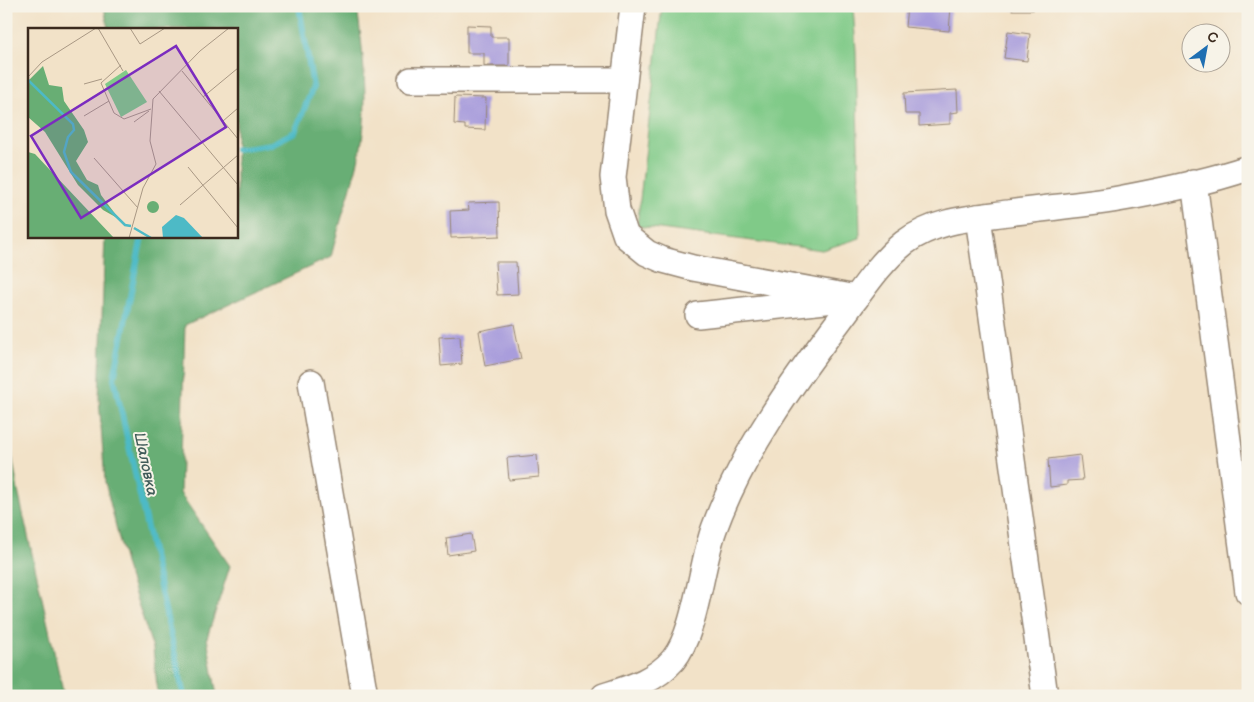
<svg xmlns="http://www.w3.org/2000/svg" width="1254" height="702" viewBox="0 0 1254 702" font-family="'Balsamiq Sans',sans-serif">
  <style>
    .green { fill: #80ca88; stroke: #5e7a53 }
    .forest { fill: #68ae74; stroke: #526c49 }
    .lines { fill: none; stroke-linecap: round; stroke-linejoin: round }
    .stream { stroke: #4dbac6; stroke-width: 6 }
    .building { fill: #a99ddc }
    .minor-casing { stroke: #968673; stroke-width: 28 }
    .minor { stroke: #fff; stroke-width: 25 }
    .labels { text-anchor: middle; stroke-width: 4; stroke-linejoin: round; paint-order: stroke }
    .water-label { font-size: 15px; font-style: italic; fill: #415c59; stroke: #f7f3e8 }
    .inset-river { fill: none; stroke: #4dbac6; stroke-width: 2.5 }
    .inset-road { fill: none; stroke: #a99884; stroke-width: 1 }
    .view { fill: #7b2cbf; fill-opacity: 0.15; stroke: #7b2cbf; stroke-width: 2.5 }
    .inset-edge { fill: none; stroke: #3b2a1e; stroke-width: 2.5 }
  </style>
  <rect width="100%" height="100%" fill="#f7f3e8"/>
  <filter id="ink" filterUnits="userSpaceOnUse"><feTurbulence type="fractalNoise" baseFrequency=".02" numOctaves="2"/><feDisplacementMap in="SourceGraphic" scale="10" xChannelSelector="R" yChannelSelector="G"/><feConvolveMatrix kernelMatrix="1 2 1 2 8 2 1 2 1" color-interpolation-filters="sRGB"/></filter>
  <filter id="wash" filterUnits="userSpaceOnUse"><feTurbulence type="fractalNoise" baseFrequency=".0096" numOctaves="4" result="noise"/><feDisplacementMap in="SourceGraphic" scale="20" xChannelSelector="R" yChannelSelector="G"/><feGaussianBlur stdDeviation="1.12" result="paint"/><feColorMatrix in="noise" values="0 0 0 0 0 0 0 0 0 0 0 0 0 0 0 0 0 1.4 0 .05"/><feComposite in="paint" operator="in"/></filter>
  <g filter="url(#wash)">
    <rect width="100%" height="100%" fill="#f2e2c8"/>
    <path class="green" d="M662,6H853L856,51L860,238L822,250L637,226Z"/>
    <g class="forest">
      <path d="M104,6H357C364,60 371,116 356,169C348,199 338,227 331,257L185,325L180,493L230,566L207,638L217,696H158L153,649L126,567L105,482L99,398L105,236H236V29H108Z"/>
      <path d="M6,418L18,491L64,696H6Z"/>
    </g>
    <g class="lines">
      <g class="stream">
        <path d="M236,149L271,144L295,132L313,87L299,6"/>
        <path d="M142,236L114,378L184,696"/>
      </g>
    </g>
    <g id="blocks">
      <g class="building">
        <path d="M907,6L951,7L949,31L905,27Z"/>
        <rect x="1012" y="6" width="21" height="4"/>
        <path d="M467,25L491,26V37H509V66H484V53H467Z"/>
        <path d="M1008,31L1030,34L1027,61L1004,58Z"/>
        <path d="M957,90L958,112L950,113V124L919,126V114H905L904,93Z"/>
        <path d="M455,97L486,98L485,130L465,129V125L454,124Z"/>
        <path d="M499,202L500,236L451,238L450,211L469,210L468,203Z"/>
        <path d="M495,262H516L518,294L497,295Z"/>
        <path d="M514,324L521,359L485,366L479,331Z"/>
        <path d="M460,336L462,364L441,366L439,337Z"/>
        <path d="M537,455L539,477L509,480L507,458Z"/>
        <path d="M1080,455L1083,480L1067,481V485L1050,487L1048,459Z"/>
        <path d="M471,534L474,551L448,555L446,538Z"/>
      </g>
    </g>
  </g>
  <g filter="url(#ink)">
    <use href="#blocks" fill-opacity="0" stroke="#968673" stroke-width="1"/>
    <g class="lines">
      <g class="minor-casing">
        <g id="minor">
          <path d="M633,6L613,177L617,210L626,236L647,253L663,260L693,268L856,298"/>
          <path d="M411,80H624"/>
          <path d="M1194,182L1248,592"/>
          <path d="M978,217L1045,696"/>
          <path d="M698,315L834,300"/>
          <path d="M311,382L365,696"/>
          <path d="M604,696C629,688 655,681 673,660C696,633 701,565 714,529C742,452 793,382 842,317C861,292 879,263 904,243C934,220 972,218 1008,213C1045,208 1082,205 1118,199C1161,191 1207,182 1248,168"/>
        </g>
      </g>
      <use href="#minor" class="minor"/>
    </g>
  </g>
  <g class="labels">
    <g class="water-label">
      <text transform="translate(146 464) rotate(78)" y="5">Шаловка</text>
    </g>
  </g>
  <g transform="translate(28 28)">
    <rect width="210" height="210" fill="#f2e2c8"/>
    <path d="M98,42L119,74L93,89L77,56Z" fill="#80ca88"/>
    <path d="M15,38L21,57L34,59L36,73L56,102L60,114L48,133L59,152L70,157L73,167L91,191L75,182L50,157L17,104L0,89V53ZM0,124L7,126L86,210H0ZM119 179a6 6 0 1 1 12 0a6 6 0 1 1-12 0Z" fill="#68ae74"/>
    <path d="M148,187L156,190L175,210H135L134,199Z" fill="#4dbac6"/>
    <path class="inset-river" d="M0,52L45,96L46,102L40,109L36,124L43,144L97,197L103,198M106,200L123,210"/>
    <path class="inset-road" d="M70,0L95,43M102,0L112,16L137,0M93,37L73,55L86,85L96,91L123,81M154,43L210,111M0,49L14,34L68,0M56,56L74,51M131,63L210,157M175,69L210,40M56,88L81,73M195,93L210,80M106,94L121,83M66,130L110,180M160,139L210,200M152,177L210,127M101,210L115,160L128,136L122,113L125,71L172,23L201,0"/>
    <path class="view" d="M148,18L198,99L53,190L3,108Z"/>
    <rect width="210" height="210" class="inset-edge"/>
  </g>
  <rect width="1254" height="702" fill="none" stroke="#f7f3e8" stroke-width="25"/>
  <g transform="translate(1206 48) rotate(32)"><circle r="24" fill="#f7f3e8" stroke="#aca397"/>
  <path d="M0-4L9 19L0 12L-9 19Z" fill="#1f6fb2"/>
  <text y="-8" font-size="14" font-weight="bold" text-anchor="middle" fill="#3b2a1e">С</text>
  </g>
</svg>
